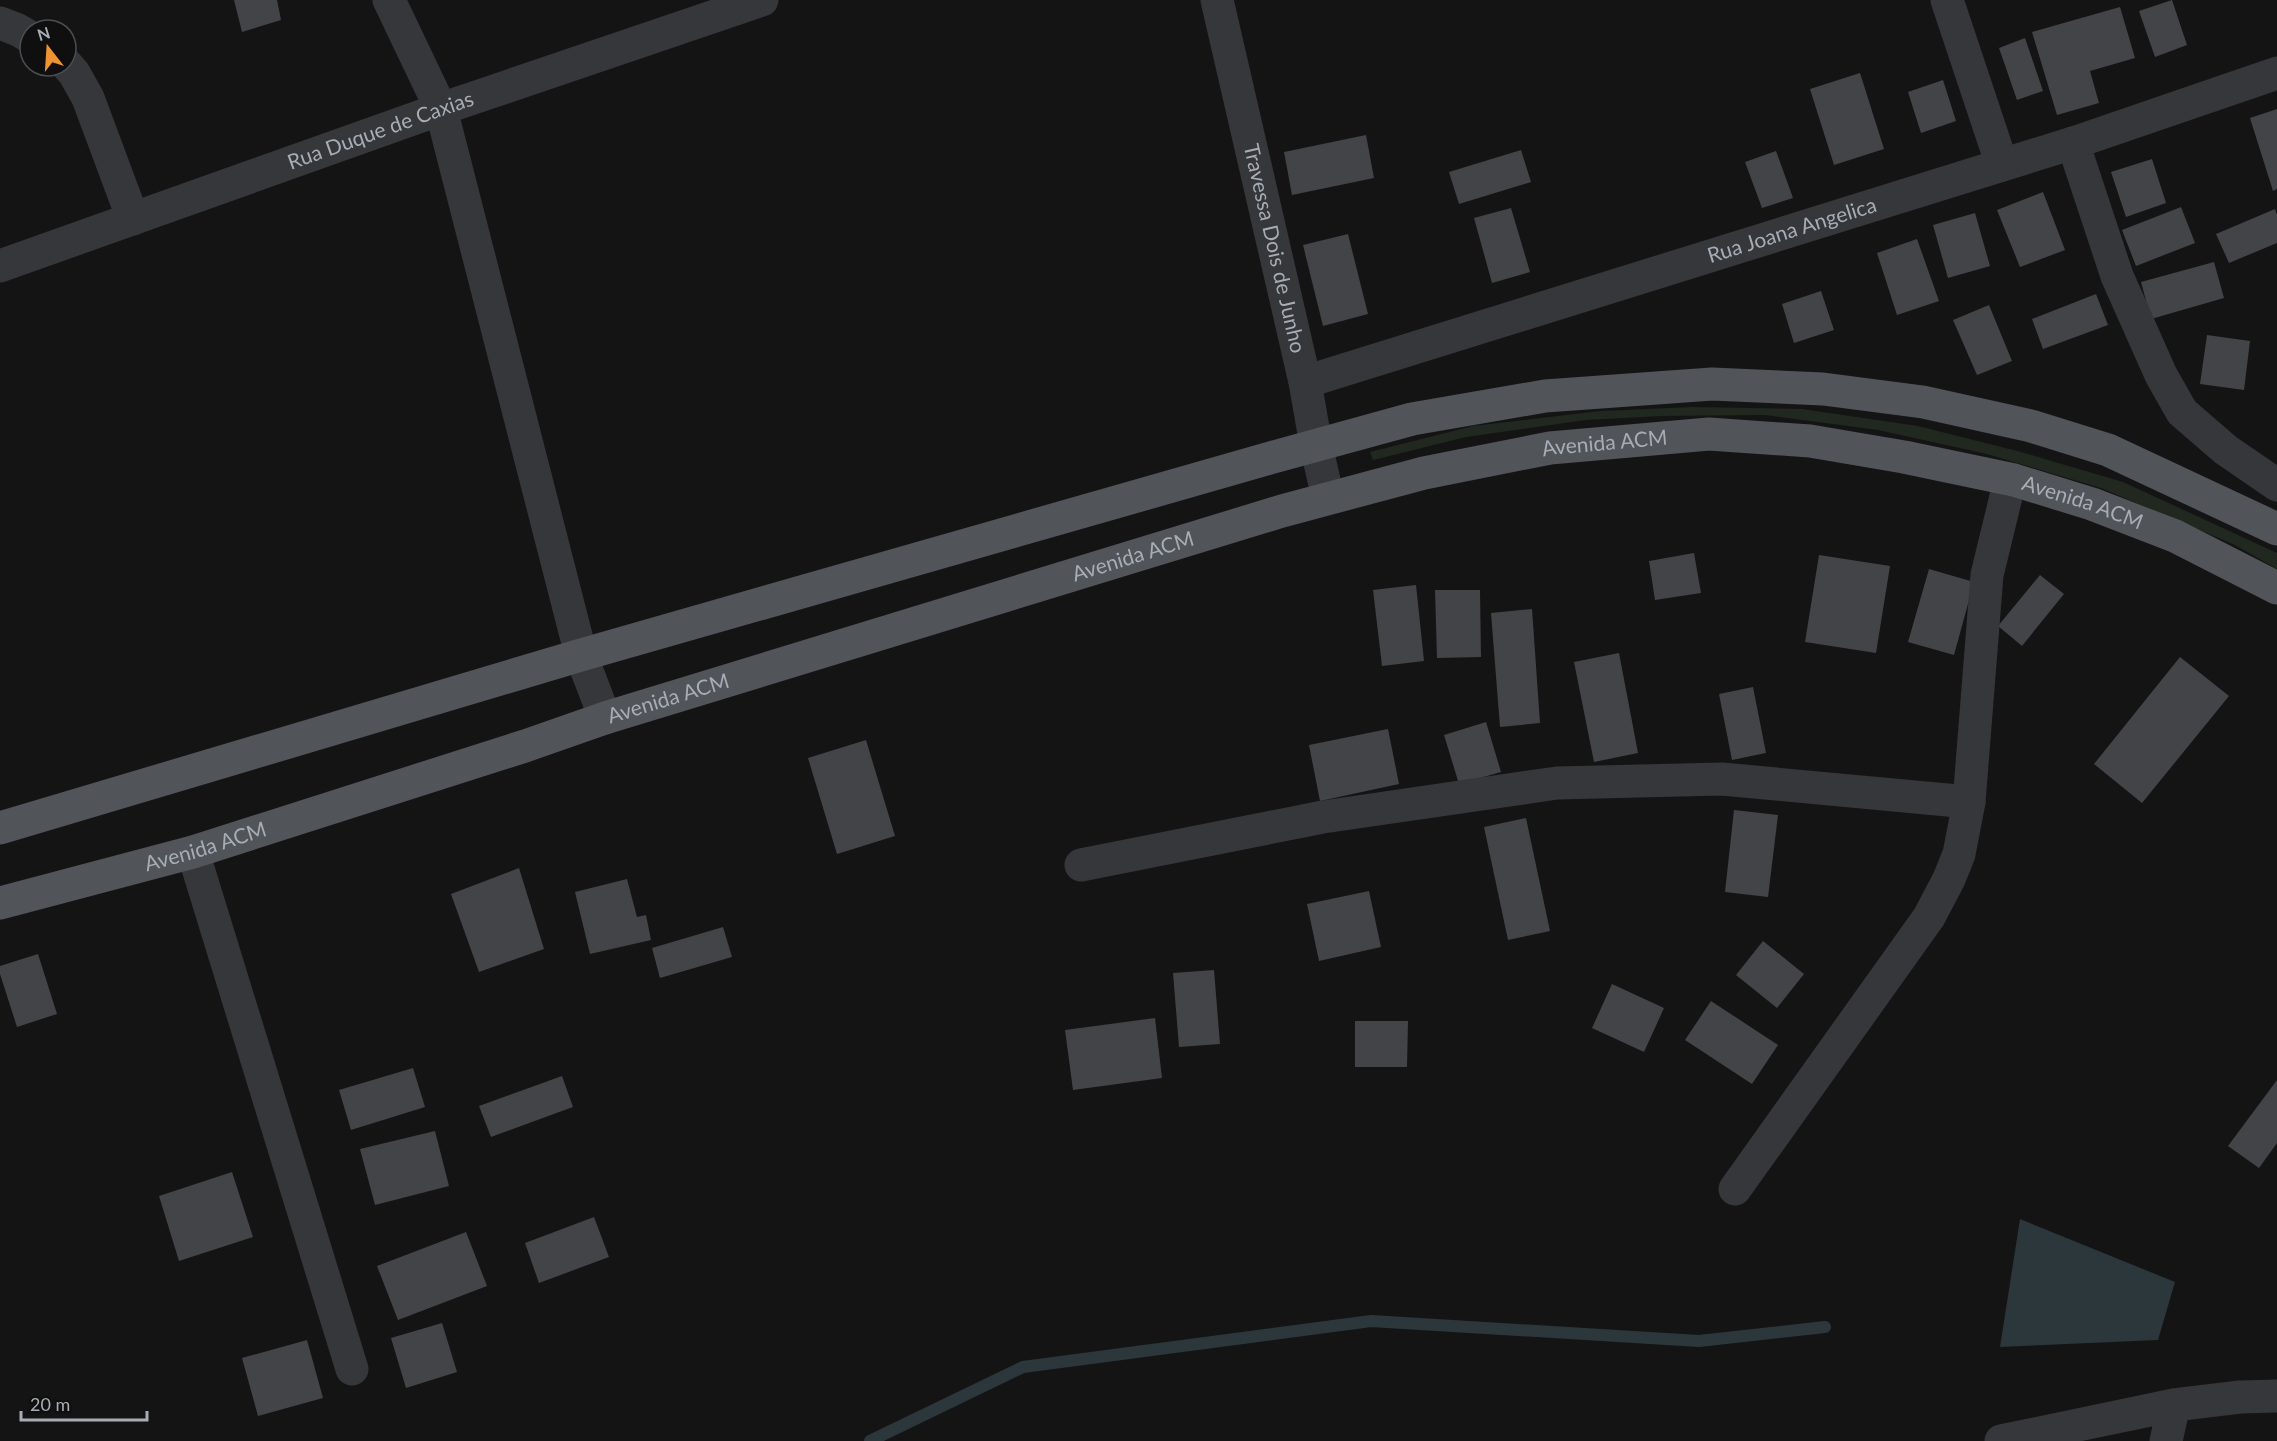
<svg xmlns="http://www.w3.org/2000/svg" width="2277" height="1441" viewBox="0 0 2277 1441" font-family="Lato,sans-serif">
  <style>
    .green { fill: #202820 }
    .water { fill: #2c373b }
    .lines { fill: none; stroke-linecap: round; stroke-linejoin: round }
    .stream { stroke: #2c373b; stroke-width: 12 }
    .building { fill: #434448 }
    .minor { stroke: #35373a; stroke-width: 33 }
    .major { stroke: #515459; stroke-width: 33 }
    .labels { text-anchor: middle; stroke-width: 4.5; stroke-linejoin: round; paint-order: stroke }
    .street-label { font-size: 21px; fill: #a6adb5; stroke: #0f0f10 }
  </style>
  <rect width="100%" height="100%" fill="#141415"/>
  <path class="green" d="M1692,407L1802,409L1918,426L2021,452L2123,482L2277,553V569L2235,545L2101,488L1987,454L1878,430L1765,415L1662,416L1586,420L1466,437L1373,460L1370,452L1473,426L1600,411Z"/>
  <path class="water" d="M2020,1219L2175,1282L2158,1340L2000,1347Z"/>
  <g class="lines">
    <path class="stream" d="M870,1441L1023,1367L1371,1321L1699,1341L1825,1327"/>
  </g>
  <g class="building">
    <path d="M234,0H277L281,20L242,32Z"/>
    <path d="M2172,0L2187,45L2155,57L2139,11Z"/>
    <path d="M2120,7L2135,58L2090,71L2099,103L2057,115L2032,32Z"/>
    <path d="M2025,38L2043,91L2017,100L1999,48Z"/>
    <path d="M1860,73L1884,149L1834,165L1810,89Z"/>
    <path d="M1943,80L1956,121L1921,133L1908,92Z"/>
    <path d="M2277,109V189L2273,191L2250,118Z"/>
    <path d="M1366,135L1374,178L1292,195L1284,152Z"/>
    <path d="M1521,150L1531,182L1459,204L1449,172Z"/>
    <path d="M1776,151L1793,198L1762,208L1745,162Z"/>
    <path d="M2152,159L2166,203L2126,217L2111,172Z"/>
    <path d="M2043,192L2065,250L2020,267L1997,210Z"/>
    <path d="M2181,207L2195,243L2136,266L2122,230Z"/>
    <path d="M1511,208L1530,272L1492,283L1474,218Z"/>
    <path d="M2275,209L2277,215V243L2229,263L2216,234Z"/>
    <path d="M1975,213L1990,266L1948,278L1933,225Z"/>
    <path d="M1348,234L1368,314L1323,326L1303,245Z"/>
    <path d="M1917,239L1939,301L1897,315L1877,253Z"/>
    <path d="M2214,262L2224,298L2151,319L2141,282Z"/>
    <path d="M1821,291L1834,330L1794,343L1782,304Z"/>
    <path d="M2096,294L2108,325L2043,349L2032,319Z"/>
    <path d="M1989,305L2012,361L1977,375L1953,320Z"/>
    <path d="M2207,335L2250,341L2244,390L2200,384Z"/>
    <path d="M1694,553L1701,593L1655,600L1649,561Z"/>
    <path d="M1819,555L1890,566L1876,653L1805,642Z"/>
    <path d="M1929,569L1974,582L1954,655L1908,642Z"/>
    <path d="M2040,575L2064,594L2022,646L1998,626Z"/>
    <path d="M1416,585L1424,661L1382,666L1373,590Z"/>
    <path d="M1435,590H1480L1481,657L1437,658Z"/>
    <path d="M1532,609L1540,723L1500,727L1491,613Z"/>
    <path d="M1619,653L1638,753L1594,762L1574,662Z"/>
    <path d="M2180,657L2229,696L2142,803L2094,764Z"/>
    <path d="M1753,687L1766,753L1732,760L1719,694Z"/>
    <path d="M1486,722L1501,772L1459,784L1444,735Z"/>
    <path d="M1388,729L1399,784L1320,801L1309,745Z"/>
    <path d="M866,740L895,836L837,854L808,758Z"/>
    <path d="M1734,810L1778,815L1768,897L1725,892Z"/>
    <path d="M1526,818L1550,931L1508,940L1484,827Z"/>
    <path d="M519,868L544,949L479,972L451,894Z"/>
    <path d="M627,879L637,917L646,915L651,940L590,954L575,892Z"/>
    <path d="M1369,891L1381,947L1319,961L1307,904Z"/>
    <path d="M723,927L732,957L660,978L652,948Z"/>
    <path d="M1763,941L1804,974L1777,1008L1736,975Z"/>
    <path d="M38,954L57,1014L17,1027L0,974V966Z"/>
    <path d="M1214,970L1220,1044L1179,1047L1173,973Z"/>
    <path d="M1612,984L1664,1008L1644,1052L1592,1028Z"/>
    <path d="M1711,1001L1778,1045L1752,1084L1685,1040Z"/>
    <path d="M1155,1018L1162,1078L1073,1090L1065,1030Z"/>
    <path d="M1355,1021H1408L1407,1067H1355Z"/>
    <path d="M413,1068L425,1107L351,1130L339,1090Z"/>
    <path d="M562,1076L573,1107L491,1137L479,1106Z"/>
    <path d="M2277,1080V1143L2259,1168L2228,1146Z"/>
    <path d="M435,1131L449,1186L375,1205L360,1149Z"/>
    <path d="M232,1172L253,1237L179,1261L159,1196Z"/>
    <path d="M594,1217L609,1257L539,1283L525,1243Z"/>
    <path d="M466,1232L487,1286L398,1320L377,1266Z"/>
    <path d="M442,1323L457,1372L406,1388L391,1338Z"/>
    <path d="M307,1340L323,1398L258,1416L242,1358Z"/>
  </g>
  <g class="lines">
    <g class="minor">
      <path d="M389,0L441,109L581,655L605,718"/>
      <path id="s1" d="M1217,0L1305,382L1316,445L1328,498"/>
      <path d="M1947,0L2002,165"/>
      <path d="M0,23L18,30L30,37"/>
      <path d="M66,64L74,73L88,98L133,219"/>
      <path d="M2073,143L2117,276L2161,375L2182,412L2226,450L2277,485"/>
      <path id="s2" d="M0,266L441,109L762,0"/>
      <path id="s3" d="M1305,382L2073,143L2277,73"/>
      <path d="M193,852L352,1369"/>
      <path d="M1081,865L1323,817L1557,783L1722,779L1969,802L1987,575L2010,480"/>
      <path d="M1735,1189L1929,917L1949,879L1959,854L1969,802"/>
      <path d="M2174,1405L2240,1397L2277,1396"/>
      <path d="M2001,1441L2174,1405L2166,1441"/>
    </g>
    <g class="major">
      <path d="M0,828L581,655L1270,458L1412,419L1545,396L1712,384L1823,389L1923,402L2031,426L2108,450L2277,529"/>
      <path id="s4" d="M0,903L193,852L525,746L605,718L1282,511L1424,473L1550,448L1709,434L1810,441L1904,457L2014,480L2092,504L2175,536L2277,588"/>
    </g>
  </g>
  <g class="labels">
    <g class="street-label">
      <text dy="7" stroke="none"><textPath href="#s2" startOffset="404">Rua Duque de Caxias</textPath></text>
      <text dy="7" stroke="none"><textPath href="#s3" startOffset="510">Rua Joana Angelica</textPath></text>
      <text dy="7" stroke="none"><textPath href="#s1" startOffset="255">Travessa Dois de Junho</textPath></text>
      <text dy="7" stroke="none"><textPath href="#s4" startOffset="1671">Avenida ACM</textPath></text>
      <text dy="7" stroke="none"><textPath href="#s4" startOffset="2157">Avenida ACM</textPath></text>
      <text dy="7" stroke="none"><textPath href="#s4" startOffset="1185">Avenida ACM</textPath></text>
      <text dy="7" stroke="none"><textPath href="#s4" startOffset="699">Avenida ACM</textPath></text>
      <text dy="7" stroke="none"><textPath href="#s4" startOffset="213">Avenida ACM</textPath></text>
    </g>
  </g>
  <g transform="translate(48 48) rotate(343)"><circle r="28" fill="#0f0f10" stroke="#4b4e52" stroke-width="1.5"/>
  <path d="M0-4.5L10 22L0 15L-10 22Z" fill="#ee9333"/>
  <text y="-9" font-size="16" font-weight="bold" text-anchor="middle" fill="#a6adb5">N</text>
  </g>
  <path d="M21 1411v9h126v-9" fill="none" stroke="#a6adb5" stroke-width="3"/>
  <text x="30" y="1411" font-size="18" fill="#a6adb5" stroke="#0f0f10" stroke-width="4.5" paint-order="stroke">20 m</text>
</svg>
